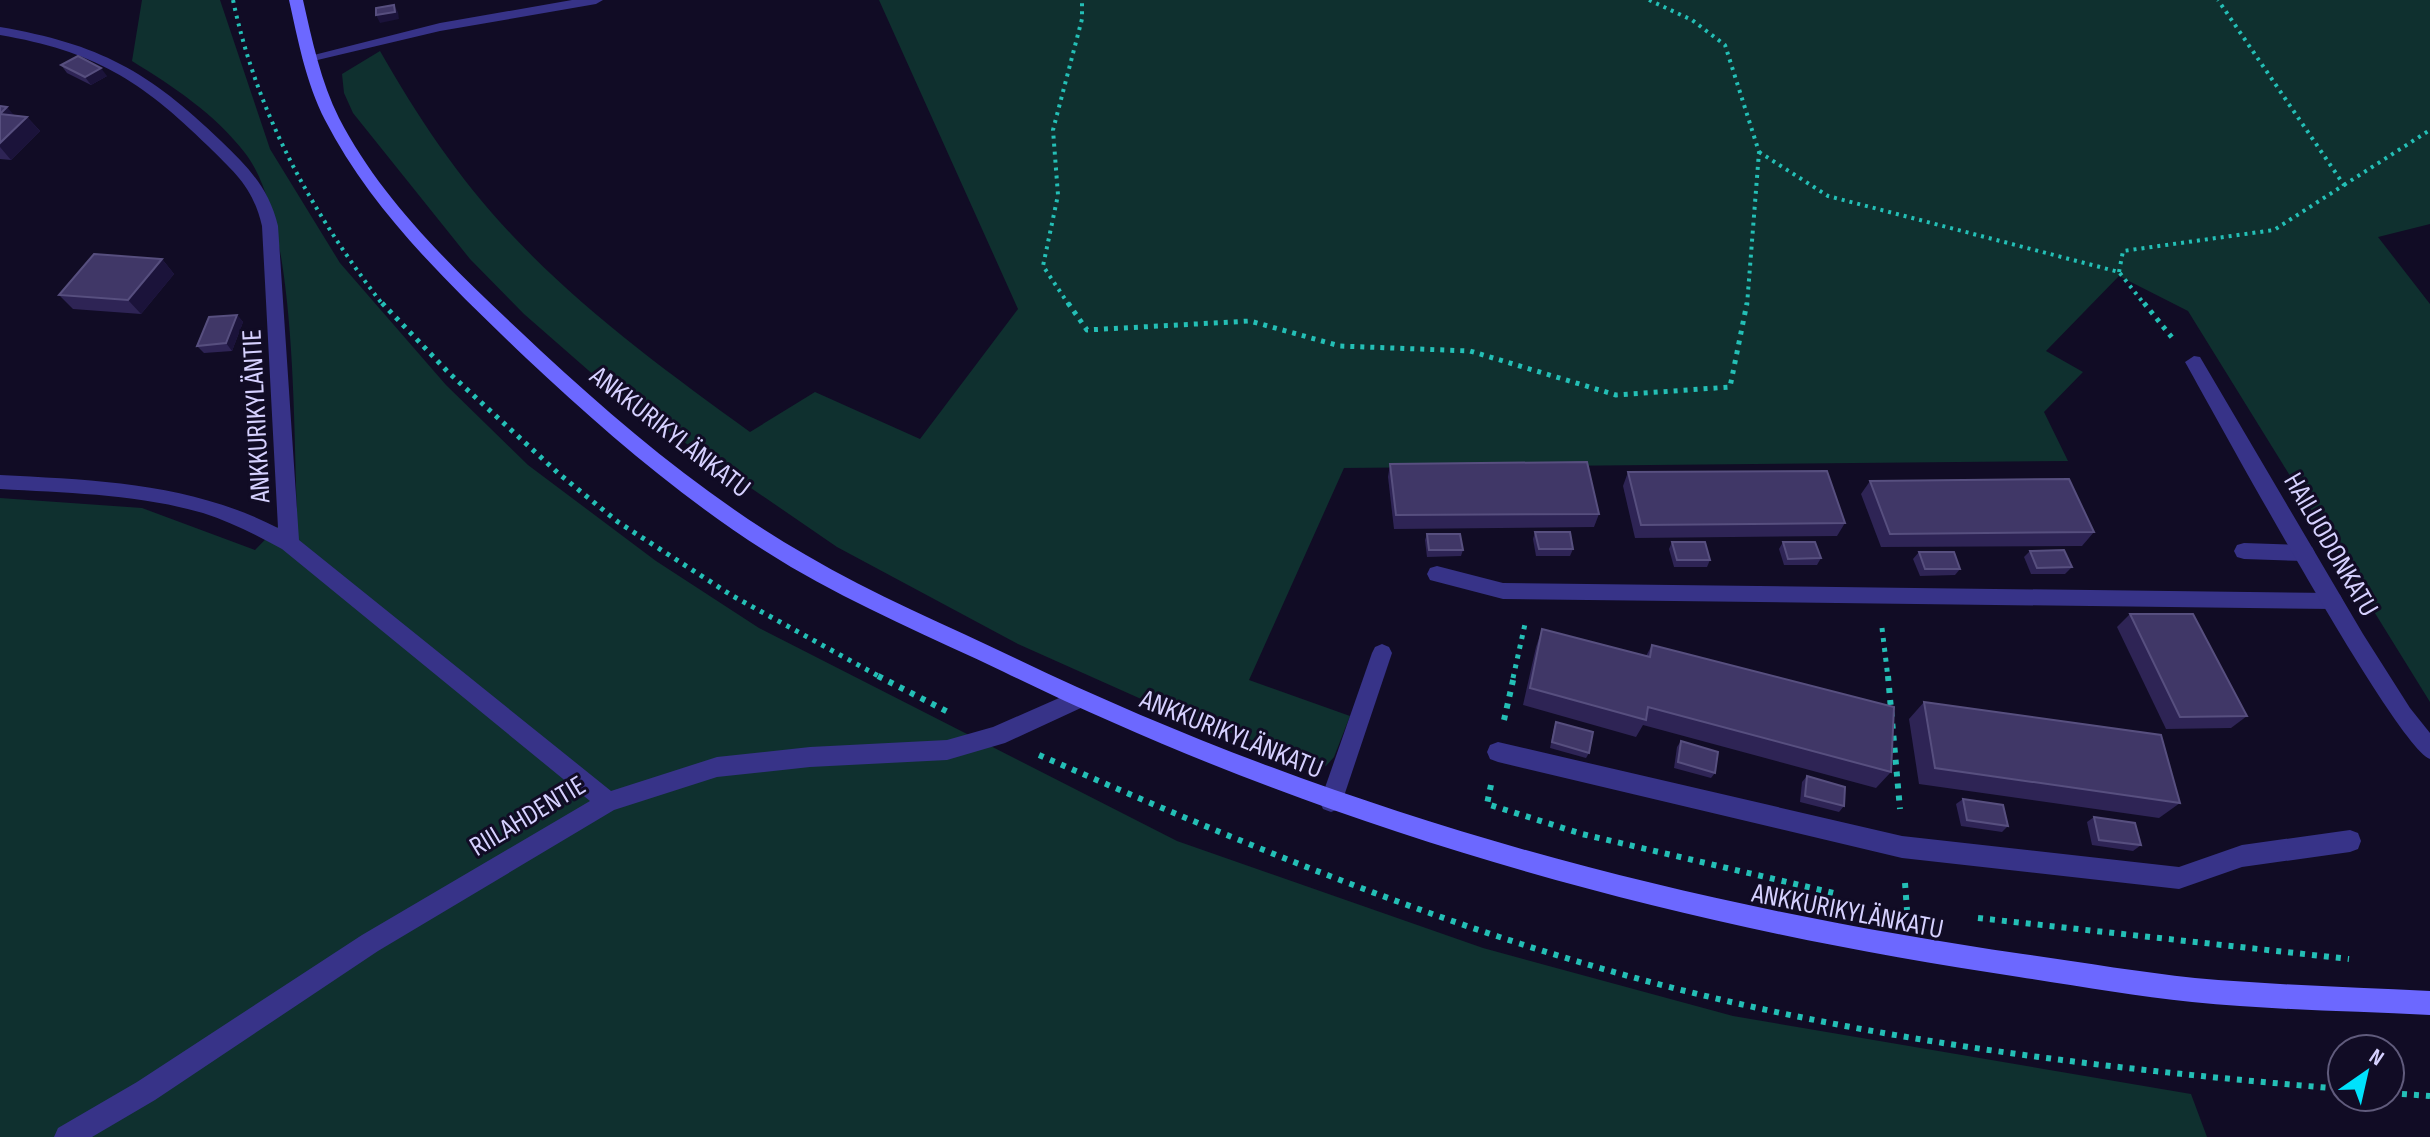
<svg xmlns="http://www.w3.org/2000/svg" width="2430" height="1137" viewBox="0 0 2430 1137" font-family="'Sofia Sans Condensed',sans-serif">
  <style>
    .green { fill: #0f302f }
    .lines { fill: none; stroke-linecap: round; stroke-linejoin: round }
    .path-far2 { stroke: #24bfb6; stroke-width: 4; stroke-dasharray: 3 5; stroke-linecap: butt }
    .path-far1 { stroke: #24bfb6; stroke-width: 5; stroke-dasharray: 4 6; stroke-linecap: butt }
    .path { stroke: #24bfb6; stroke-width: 6; stroke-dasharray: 5 7; stroke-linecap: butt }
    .lane { fill: #373388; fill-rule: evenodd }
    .street { fill: #373388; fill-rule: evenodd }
    .secondary { fill: #6c68ff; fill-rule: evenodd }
    .wall { fill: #2e2455 }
    .shaded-wall { fill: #1b133a }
    .building { fill: #403767; stroke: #574f7f; stroke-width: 2 }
    .labels { text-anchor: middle; stroke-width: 6; stroke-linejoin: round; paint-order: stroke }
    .street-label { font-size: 28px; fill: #d6d1ff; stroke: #110c25 }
  </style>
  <rect width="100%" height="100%" fill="#110c25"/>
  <g class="green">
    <path d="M142,0H220L270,149L340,263L446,385L528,465L656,561L759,628L1177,841L1483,948L1733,1016L2191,1094L2207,1137H0V498L142,508L255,550L297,507C293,421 297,219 245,153C215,114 174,87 132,61Z"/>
    <path d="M879,0H2430V224L2378,237L2430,304V702L2188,311L2119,276L2046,351L2083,372L2044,412L2068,461L1344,468L1249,680L1350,716L1334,757L1326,766L1168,711L1018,644L837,547L620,398L524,314L470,259L353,113L344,93L342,74L380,51C417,116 459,179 511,234C582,310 666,371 750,432L815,392L920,439L1018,309Z"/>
  </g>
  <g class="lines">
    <g class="path-far2">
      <path d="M233,0C257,114 312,213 383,305"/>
      <path d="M1649,0L1692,20L1725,45L1759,152L1747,305"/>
      <path d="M1759,152L1828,196L2119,272L2145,305"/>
      <path d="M2344,185L2430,130"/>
      <path d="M2119,272L2123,251L2274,230L2344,185L2218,0"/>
      <path d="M1069,305L1043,266L1058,195L1053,130L1082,19V0"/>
    </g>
    <g class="path-far1">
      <path d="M382,303L448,372L558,473L618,522L731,595L882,678"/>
      <path d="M1068,303L1087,330L1250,321L1340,346L1470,351L1616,395L1730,387L1747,303"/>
      <path d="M2144,303L2174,340"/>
      <path d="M1882,628L1888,678"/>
      <path d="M1513,678L1525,624"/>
    </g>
    <g class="path">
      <path d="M878,676L950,713"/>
      <path d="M1888,676L1900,809"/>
      <path d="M1504,720L1514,676"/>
      <path d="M1039,755C1257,850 1478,942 1710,997C1918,1047 2129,1071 2342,1089"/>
      <path d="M1491,785L1487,804L1582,834L1838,894"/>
      <path d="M1905,883L1907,910"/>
      <path d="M1978,918L2349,959"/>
      <path d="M2390,1093L2430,1096"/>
    </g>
    <g class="lane">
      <path d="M2244,543L2305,545L2312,547L2315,553L2312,559L2305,561L2244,559L2237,557L2234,551L2237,545Z"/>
      <path d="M1437,566L1503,583L2333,593L2340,595L2343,601L2340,607L2333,609L1503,599L1430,580L1427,574L1430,568Z"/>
      <path d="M1382,644L1389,647L1392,653L1342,802L1339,809L1331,812L1323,809L1320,802L1372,653L1375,647Z"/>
      <path d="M1498,742L1902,836L2179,867L2242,845L2350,830L2358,833L2361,841L2358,849L2350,852L2242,867L2179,889L1902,858L1498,762L1490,759L1487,752L1490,745Z"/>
    </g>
    <g class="street">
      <path d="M572,0H603L596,4L440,31L309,62L302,58L440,23Z"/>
      <path d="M0,27C99,44 149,71 221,141C248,167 269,188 278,226L299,540L611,791L717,757L810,747L947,740L993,727L1075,691L1083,693L1086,700L1083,707L1005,743L947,760L810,767L717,777L614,810L378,951L155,1100L92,1137H54L58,1128L137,1082L362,935L590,801L282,549C256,535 231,522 203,513C137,494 68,493 0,489V475C96,480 191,483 278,528L262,226C253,187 235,173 208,146C141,80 93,51 0,35Z"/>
      <path d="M2194,356L2200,357L2363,634L2410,708L2430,733V759C2395,746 2216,417 2185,362Z"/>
    </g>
    <path class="secondary" d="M289,0H303C312,40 321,82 339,118C386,209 468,282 541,351C622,426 710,500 806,555C873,595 947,625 1017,659C1338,813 1671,903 2023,954C2080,962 2138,972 2195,978C2273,985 2352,987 2430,991V1015C2351,1011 2271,1010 2192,1002C2134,996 2077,986 2019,977C1666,925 1325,829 1004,672C933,638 859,607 791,567C695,510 607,434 526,358C452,287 372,212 325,120C306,83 298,40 289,0Z"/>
  </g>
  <g class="wall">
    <path d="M61,65L107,76L91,85L67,73Z"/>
    <path d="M0,106L14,115L27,117L40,131L11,160L0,159Z"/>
    <path d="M162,259L174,274L141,314L73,309L59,295Z"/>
    <path d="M237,315L243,322L232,351L204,353L197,346Z"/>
    <path d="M1390,464L1599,514L1594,527L1394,529L1388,477Z"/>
    <path d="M1628,472L1845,523L1837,536L1635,538L1623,486Z"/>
    <path d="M1870,481L2094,532L2082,546L1881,547L1861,494Z"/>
    <path d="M1535,532L1573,549L1570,556H1536L1533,539Z"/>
    <path d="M1427,534L1463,550L1461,556L1427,557L1425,540Z"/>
    <path d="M1672,542L1710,560L1707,567H1674L1669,549Z"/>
    <path d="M1783,542L1821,558L1817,565H1784L1779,549Z"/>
    <path d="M2030,551L2072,567L2065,574H2031L2024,557Z"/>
    <path d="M1919,552L1960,569L1955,575L1920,576L1913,559Z"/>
    <path d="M2130,614L2247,716L2231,728L2166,729L2117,627Z"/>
    <path d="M1542,629L1646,656L1652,645L1891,772L1876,788L1643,725L1636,737L1523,705L1536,647Z"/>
    <path d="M1924,702L2180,803L2159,818L1919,784L1909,719Z"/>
    <path d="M1556,722L1589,753L1586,758L1550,748L1554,728Z"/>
    <path d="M1681,741L1715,773L1711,778L1674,768L1677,747Z"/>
    <path d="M1807,776L1844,806L1839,812L1800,802L1802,782Z"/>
    <path d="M1963,799L2008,826L2002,832L1961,826L1956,804Z"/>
    <path d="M2094,817L2141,845L2133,851L2092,845L2087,822Z"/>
  </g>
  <g class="shaded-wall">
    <path d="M394,5L398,12L399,19L380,23L376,15Z"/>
    <path d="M101,68L107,76L91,85L85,77Z"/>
    <path d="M7,107L20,122L0,114Z"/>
    <path d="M27,117L40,131L11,160L0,147V143Z"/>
    <path d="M162,259L174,274L141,314L128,300Z"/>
    <path d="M237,315L243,322L232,351L226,343Z"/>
  </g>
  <g class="building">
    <path d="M394,5L395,12L376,15V8Z"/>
    <path d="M78,56L101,68L85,77L61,65Z"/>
    <path d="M0,106L7,107L0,114Z"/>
    <path d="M0,114L27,117L0,143Z"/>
    <path d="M94,254L162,259L128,300L59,295Z"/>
    <path d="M237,315L226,343L197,346L209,317Z"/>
    <path d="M1587,462L1599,514L1396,515L1390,464Z"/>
    <path d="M1827,471L1845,523L1641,525L1628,472Z"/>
    <path d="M2069,479L2094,532L1890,534L1870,481Z"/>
    <path d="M1535,532H1570L1573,549H1539Z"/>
    <path d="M1427,534H1460L1463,550H1429Z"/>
    <path d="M1672,542H1705L1710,560H1677Z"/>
    <path d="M1783,542H1815L1821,558L1788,559Z"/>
    <path d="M2064,550L2072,567L2037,568L2030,551Z"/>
    <path d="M1919,552H1954L1960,569H1925Z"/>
    <path d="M2130,614H2193L2247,716L2180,717Z"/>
    <path d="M1542,629L1650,657L1652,645L1894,707L1891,772L1648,707L1646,720L1530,688Z"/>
    <path d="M1924,702L2161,735L2180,803L1935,768Z"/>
    <path d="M1556,722L1593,732L1589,753L1552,742Z"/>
    <path d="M1681,741L1718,752L1715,773L1678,762Z"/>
    <path d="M1807,776L1845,787L1844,806L1805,796Z"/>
    <path d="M1963,799L2003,805L2008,826L1967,820Z"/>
    <path d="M2094,817L2135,823L2141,845L2099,840Z"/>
  </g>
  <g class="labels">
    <g class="street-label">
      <text transform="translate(255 416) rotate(-93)" y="10">ANKKURIKYLÄNTIE</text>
      <text transform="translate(671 431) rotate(38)" y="10">ANKKURIKYLÄNKATU</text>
      <text transform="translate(2332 544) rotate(60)" y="10">HAILUODONKATU</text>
      <text transform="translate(1232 733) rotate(22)" y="10">ANKKURIKYLÄNKATU</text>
      <text transform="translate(527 815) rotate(-31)" y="10">RIILAHDENTIE</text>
      <text transform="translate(1848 910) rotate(11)" y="10">ANKKURIKYLÄNKATU</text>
    </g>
  </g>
  <g transform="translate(2366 1073) rotate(34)"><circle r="38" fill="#110c25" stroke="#605b7c" stroke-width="2"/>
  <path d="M0-6L14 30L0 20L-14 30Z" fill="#00e2fc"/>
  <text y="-12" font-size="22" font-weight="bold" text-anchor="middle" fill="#d6d1ff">N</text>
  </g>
</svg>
